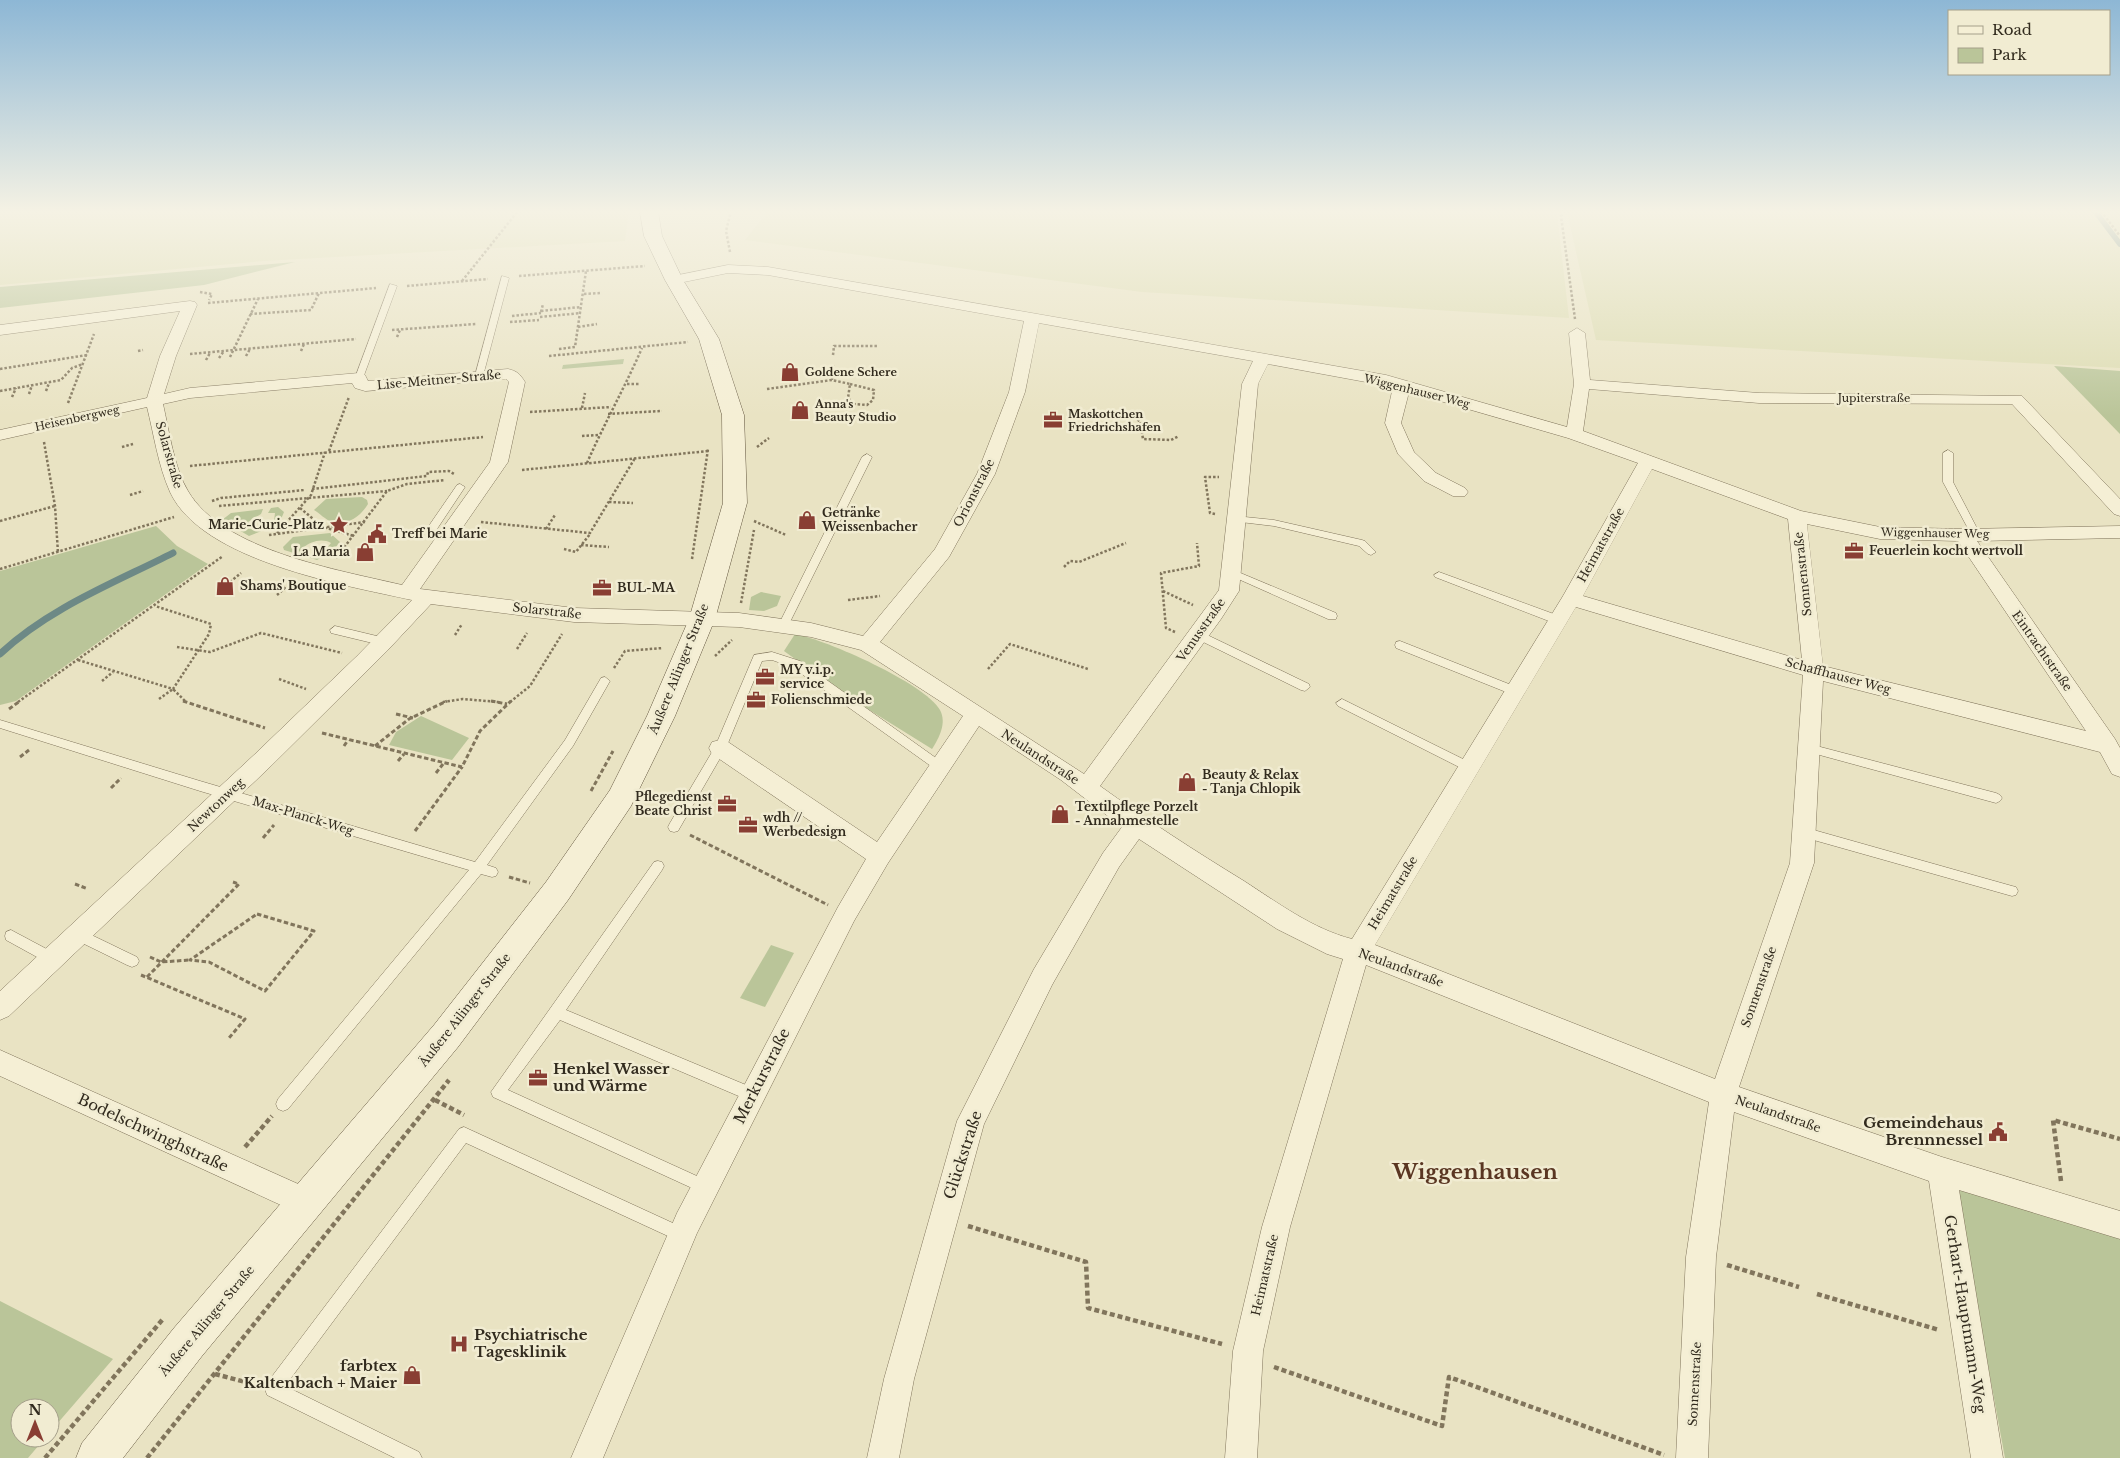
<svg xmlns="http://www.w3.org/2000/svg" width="2120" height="1458" viewBox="0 0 2120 1458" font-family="'Libre Baskerville',serif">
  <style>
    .farmland { fill: #dddcb2 }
    .green { fill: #bac599 }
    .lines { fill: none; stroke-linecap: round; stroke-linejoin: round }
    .stream-far1 { stroke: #6d8986; stroke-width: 5.5 }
    .stream { stroke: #6d8986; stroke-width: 7 }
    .service-casing { stroke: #81755c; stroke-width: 1 }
    .minor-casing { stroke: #81755c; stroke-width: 1 }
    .secondary-casing { stroke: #63563f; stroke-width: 1 }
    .path-far2 { stroke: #81755c; stroke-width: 2.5; stroke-dasharray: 2.5 2; stroke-linecap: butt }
    .path-far1 { stroke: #81755c; stroke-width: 3; stroke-dasharray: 4.5 2.5; stroke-linecap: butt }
    .path { stroke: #81755c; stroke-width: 4.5; stroke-dasharray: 5 3; stroke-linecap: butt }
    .service { fill: #f5efd5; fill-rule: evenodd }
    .minor { fill: #f5efd5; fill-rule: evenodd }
    .secondary { fill: #f5efd5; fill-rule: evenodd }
    .labels { text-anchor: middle; stroke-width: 5; stroke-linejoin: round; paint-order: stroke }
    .far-poi-label { font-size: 11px; font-weight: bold; fill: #322b1e; stroke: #f1ecd2; text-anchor: start }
    .far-street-label { font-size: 11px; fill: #322b1e; stroke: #f1ecd2 }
    .street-label { font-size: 12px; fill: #322b1e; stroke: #f1ecd2 }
    .poi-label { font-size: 12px; font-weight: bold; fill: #322b1e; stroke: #f1ecd2; text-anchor: start }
    .near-poi-label { font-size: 15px; font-weight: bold; fill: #322b1e; stroke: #f1ecd2; text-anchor: start }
    .near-street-label { font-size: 15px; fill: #322b1e; stroke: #f1ecd2 }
    .near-district-label { font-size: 21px; font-weight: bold; fill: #5a3622; stroke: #f1ecd2 }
  </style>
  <rect width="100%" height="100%" fill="#e9e3c3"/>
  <g class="farmland">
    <path d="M0,211H629L625,241L263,261L0,285Z"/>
    <path d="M769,211H1504L1557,214L1569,318L1142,292L745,240Z"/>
    <path d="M1557,211H2120V368L1596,340L1567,212Z"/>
  </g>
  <g class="green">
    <path d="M295,262L204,285L0,308V287Z"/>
    <path d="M624,359L623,364L562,369L563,365Z"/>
    <path d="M2054,366L2120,371V434Z"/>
    <path d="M362,497L367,500L368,504C361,516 346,527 332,522C326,520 319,513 314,510L326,499Z"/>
    <path d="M278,507L284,512L279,524L249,536L222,520L231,513L263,509L261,514L248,522L255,529L274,521L275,513H268L271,508Z"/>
    <path d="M156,526L177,546L208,564L16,701L0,705V571Z"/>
    <path d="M330,533L340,542L335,548H327L331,543C322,538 311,541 303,548V553L319,556L322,552L328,554L317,560L284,550L283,547L293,537Z"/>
    <path d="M761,592L781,596L777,606L764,611L749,610L751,597Z"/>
    <path d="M795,634C827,640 924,683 940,710C947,723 939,738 932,749L842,693L784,651Z"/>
    <path d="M421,716L469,738L452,760L389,745L396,732Z"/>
    <path d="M771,945L794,953L765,1007L740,998Z"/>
    <path d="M1960,1190L2120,1234V1458H2005L1957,1197Z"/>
    <path d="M0,1301L113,1359L50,1432V1408H20V1438H45L28,1458H0Z"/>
  </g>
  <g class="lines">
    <path class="stream-far1" d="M2095,211L2120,244"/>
    <path class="stream" d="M0,654C49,608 114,583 173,553"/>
    <g class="service-casing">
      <g id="service">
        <path d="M502,276L509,278L483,376L479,379L475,376Z"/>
        <path d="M390,284L397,286L363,378L359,381L356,380L355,378Z"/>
        <path d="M1948,450L1953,453V482L1980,534L1978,536H1972L1943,482V453Z"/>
        <path d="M867,454L872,457L788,626L787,629H779L778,626L862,457Z"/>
        <path d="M460,484L465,487L437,529L452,539L447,542L426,530L457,485Z"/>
        <path d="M1235,516L1274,520L1362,540L1365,541L1376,552L1371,555L1368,554L1359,546L1274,526L1232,521V517Z"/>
        <path d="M1231,569L1336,613L1337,616L1336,619H1328L1227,574L1226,572Z"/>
        <path d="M1439,572L1562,617L1563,620L1558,624L1554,623L1435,577L1434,575Z"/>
        <path d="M335,626L385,638L390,642L385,646L331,633L330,630Z"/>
        <path d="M1199,631L1309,684L1310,687L1305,691L1301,690L1195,638L1194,635L1195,632Z"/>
        <path d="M1400,641L1519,688L1520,691L1519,694H1511L1396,648L1395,645L1396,642Z"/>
        <path d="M772,652L800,661L943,763L945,766L943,769H935L792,667L772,660L762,661L726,748L678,831L674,832L670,831L668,827L670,823L715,747L754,655Z"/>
        <path d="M605,677L610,681L573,746L487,865L496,868L498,872L496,876L492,877L481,874L288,1109L283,1111L278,1109L276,1104L278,1099L469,870L200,791L0,728V720L200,781L475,862L565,740L601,678Z"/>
        <path d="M1342,699L1473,764L1475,767L1473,770H1465L1338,706L1336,703Z"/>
        <path d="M1809,744L1996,793L2000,795L2002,798L2000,801L1996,803L1805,751L1803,748L1805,745Z"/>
        <path d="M1803,827L2012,886L2016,887L2018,891L2016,895L2012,896L1803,837L1799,836L1797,832L1799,828Z"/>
        <path d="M658,861L662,862L664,866L662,870L566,1010L758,1090L760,1095L758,1100L753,1102L748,1100L560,1020L508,1090L710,1182L712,1187L710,1192L705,1194L493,1097L491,1092L654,862Z"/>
        <path d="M77,928L137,957L139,961L137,965L132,967L127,965L72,938L71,934L72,930Z"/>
        <path d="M11,930L56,954L58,958L56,962L51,964L46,962L6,940L5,936L6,932Z"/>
        <path d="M464,1127L688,1230L691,1235L688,1240L683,1243L466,1143L285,1386L419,1452L422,1458H395L267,1395L265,1389L267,1383L459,1129Z"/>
      </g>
    </g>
    <g class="minor-casing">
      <g id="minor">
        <path d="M728,265L768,267L1386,375L1567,427L1574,384L1569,333L1577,328L1585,333L1590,380L1759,393L2022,396L2120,499V516L2114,514L2012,404L1759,403L1589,389L1583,431L1801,511L1880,527L1963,529L2120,526V538L1977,541L2115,739L2120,748V777L2112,774L2100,752L1823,681L1814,863L1739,1087L1942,1157L2120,1211V1239L1959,1190L2003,1458H1971L1929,1181L1734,1112L1716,1257L1708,1458H1676L1686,1257L1709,1102L1366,965L1290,1227L1263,1351L1257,1458H1225L1233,1351L1262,1227L1343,959L1327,954L1277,929L1139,839L1119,867L1052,985L984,1124L914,1379L899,1458H867L884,1379L957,1121L1034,969L1103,853L1122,827L1061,780L979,726L888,863L854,921L697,1233L603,1458H571L677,1213L838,907L866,859L712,754L709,748L712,742L720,740L728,742L877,842L963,716L861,650L811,637L739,627L574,622L431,604L387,651L271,766L9,1016L0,1020V991L255,754L357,656L412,600C344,585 202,561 170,492C158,465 154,435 147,407L0,440V430L147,398L160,356L180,311L0,335V325L190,301L195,302L197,305L176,356L164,394L190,388L359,373L365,375L368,381L508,369C517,371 520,374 525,382L508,462L420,589L574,608L739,613L811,623L863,636L935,549L977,474L1009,392L1024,321L768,275L728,273L674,284L667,280L669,277ZM1039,323L1253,361L1242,384L1219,590L1084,774L880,642L949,557L995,474L1025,392ZM1268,364L1393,387L1385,423L1398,454L1424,481L1453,496H1465L1468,492L1465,488L1436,473L1414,452L1401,423L1409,392L1568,438L1638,463L1563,596L1352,939C1313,929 1278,903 1244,881C1195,851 1147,820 1100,786L1221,619L1239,591L1258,384ZM506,379L509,382L490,462L402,585C339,570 223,551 188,491C174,468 169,430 163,404L190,398L352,383L355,388L365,391ZM1652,469L1788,519L1802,660L1583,596ZM1807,524L1880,539L1958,541L2086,731L1823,666ZM1576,607L1803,675L1790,863L1715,1079L1375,945Z"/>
        <path d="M0,1050L316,1192L320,1202L316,1212L306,1216L296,1212L0,1076Z"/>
      </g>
    </g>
    <g class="secondary-casing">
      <path id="secondary" d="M640,211H658L662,236L683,280L719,339L744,415L747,503L715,619L675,716L631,806L568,900L458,1047L202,1356L123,1458H76L82,1443L174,1328L434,1025L546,882L610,790L647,716L689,619L723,503L722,415L699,339L665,280L644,236Z"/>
    </g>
    <g class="path-far2">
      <path d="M1565,211L1561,216L1575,319"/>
      <path d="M2101,211L2120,236"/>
      <path d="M730,252L726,231L731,211"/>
      <path d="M519,276L645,266"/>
      <path d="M462,281L518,211"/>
      <path d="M407,286L488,279"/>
      <path d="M200,292L212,294L209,300"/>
      <path d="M584,294L602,293"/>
      <path d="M208,303L376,288"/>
      <path d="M541,311L581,307"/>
      <path d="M541,312L543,304"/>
      <path d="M250,314L311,310L319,293"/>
      <path d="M512,316L541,313"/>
      <path d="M540,317L581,313"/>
      <path d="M510,322L539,320"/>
      <path d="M578,327L597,324"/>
      <path d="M392,330L476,324"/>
      <path d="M397,337L400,330"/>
      <path d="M559,349L575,347L586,271"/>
      <path d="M138,351L143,350"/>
      <path d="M301,351L304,344"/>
      <path d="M190,354L356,339"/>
      <path d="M833,355L834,346H878"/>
      <path d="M246,356L250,349"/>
      <path d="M549,356L688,342"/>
      <path d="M230,357L258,299"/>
      <path d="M219,358L224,351"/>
      <path d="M206,360L210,353"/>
      <path d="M0,369L87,355"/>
      <path d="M832,380L833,365"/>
      <path d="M627,384H639"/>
      <path d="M850,384L874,390L873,400L867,405L854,404"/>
      <path d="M767,389L832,380L850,384L848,398L854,404L850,409"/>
      <path d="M0,391L61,380L72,368L83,364"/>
      <path d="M46,391L49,383"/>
      <path d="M29,394L32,385"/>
      <path d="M12,397L16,388"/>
      <path d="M68,403L94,334"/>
      <path d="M582,408L585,393"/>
      <path d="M530,412L611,407"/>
      <path d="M608,414L662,411"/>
      <path d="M1129,416L1140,421L1143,439L1171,440L1179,436"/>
      <path d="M582,436L599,435"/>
      <path d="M44,442L55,506L58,553"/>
      <path d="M122,447L133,444"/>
      <path d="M757,447L769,438"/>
      <path d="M329,451L349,397"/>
      <path d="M587,463C604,424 625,387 642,348"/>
      <path d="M190,466L483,437"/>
      <path d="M522,470L708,451"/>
      <path d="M312,489L427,476L428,472L449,471L454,474"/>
      <path d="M130,495L143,491"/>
      <path d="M212,501L221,498L305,490"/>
      <path d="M609,502L633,503"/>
      <path d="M219,506L387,491"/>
      <path d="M300,508L323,527L354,536"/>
      <path d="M1215,514L1210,513L1205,477H1219"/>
      <path d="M0,521L55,506"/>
      <path d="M754,521L786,535"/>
      <path d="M481,522L590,533L635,458"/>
      <path d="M546,529L555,515"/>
      <path d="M277,533L311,495L325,452"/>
      <path d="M269,535L365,522"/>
      <path d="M581,545L609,547"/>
      <path d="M564,549L576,552L590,534"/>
      <path d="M336,558L387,491L407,484L445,480"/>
      <path d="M692,559L708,449"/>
      <path d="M1064,567L1070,561L1079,562L1126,543"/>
      <path d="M0,569L174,517"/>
      <path d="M230,582L241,573"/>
      <path d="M1163,591L1193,605"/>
      <path d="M277,595L287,586"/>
      <path d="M848,600L880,596"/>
      <path d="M741,603L754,530"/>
      <path d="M1175,632L1166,628L1161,573L1199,566L1197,543"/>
      <path d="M455,635L462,624"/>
      <path d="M177,647L210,652L261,633L342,653"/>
      <path d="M517,649L527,633"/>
      <path d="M715,656L732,640"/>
      <path d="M78,660L173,689L209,634L211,624L155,606"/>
      <path d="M614,668L625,651L663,648"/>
      <path d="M988,669L1010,644L1088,669"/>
      <path d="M279,679L306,689"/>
      <path d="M102,681L113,672"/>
      <path d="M159,699L173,689L186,702"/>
      <path d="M18,702L223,556"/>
      <path d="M443,702L463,699L498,702"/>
      <path d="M510,702L530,686L562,634"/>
    </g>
    <g class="path-far1">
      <path d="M183,701L265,728"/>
      <path d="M491,701L507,704"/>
      <path d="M9,709L20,701"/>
      <path d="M396,714L413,718"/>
      <path d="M322,733L462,767L480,731L511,701"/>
      <path d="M344,746L348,740"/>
      <path d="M375,746L409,719L447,701"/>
      <path d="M20,757L29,750"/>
      <path d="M398,761L404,754"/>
      <path d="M436,773L443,764"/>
      <path d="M111,788L121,778"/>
      <path d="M591,791L613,751"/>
      <path d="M415,831L462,767"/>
      <path d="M690,835L828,905"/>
      <path d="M263,838L274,825"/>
      <path d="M509,877L530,883"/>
      <path d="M75,884L88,889"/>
      <path d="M257,914L314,931L265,991L209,962L190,960Z"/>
      <path d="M150,957L161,962L190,960"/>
      <path d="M141,975L245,1019L229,1038"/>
      <path d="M147,977L239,884L233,882"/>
    </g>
    <g class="path">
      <path d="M435,1100L464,1115"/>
      <path d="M245,1147L272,1116"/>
      <path d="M2061,1181L2053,1120L2120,1139"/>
      <path d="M968,1226L1086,1262L1088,1308L1222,1344"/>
      <path d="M1727,1265L1799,1287"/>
      <path d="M1817,1294L1939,1330"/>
      <path d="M1274,1367L1442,1426L1449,1377L1664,1455"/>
      <path d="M215,1374L253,1384"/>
      <path d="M45,1458L163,1319"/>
      <path d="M147,1458L449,1080"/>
    </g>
    <use href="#service" class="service"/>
    <use href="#minor" class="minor"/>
    <use href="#secondary" class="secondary"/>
  </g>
  <linearGradient id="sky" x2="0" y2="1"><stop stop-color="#8db7d5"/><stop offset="0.51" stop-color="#f5f2e4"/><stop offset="1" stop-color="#f5f2e4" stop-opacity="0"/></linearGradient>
  <rect width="2120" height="416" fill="url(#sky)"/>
  <defs>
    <g id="shop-bare" transform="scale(1.5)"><path d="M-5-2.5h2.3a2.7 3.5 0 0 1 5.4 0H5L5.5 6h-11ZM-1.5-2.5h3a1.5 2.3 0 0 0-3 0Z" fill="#893e33" stroke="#f1ecd2" stroke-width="2.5" paint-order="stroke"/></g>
    <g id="office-bare" transform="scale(1.5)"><path d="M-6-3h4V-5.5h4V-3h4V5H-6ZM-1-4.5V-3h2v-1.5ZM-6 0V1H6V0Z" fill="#893e33" stroke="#f1ecd2" stroke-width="2.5" paint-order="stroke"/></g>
    <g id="sight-bare" transform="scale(1.5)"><path d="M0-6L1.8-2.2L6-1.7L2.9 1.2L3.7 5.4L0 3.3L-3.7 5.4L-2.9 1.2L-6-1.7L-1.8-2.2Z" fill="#893e33" stroke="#f1ecd2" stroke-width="2.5" paint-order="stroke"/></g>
    <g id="civic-bare" transform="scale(1.5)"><path d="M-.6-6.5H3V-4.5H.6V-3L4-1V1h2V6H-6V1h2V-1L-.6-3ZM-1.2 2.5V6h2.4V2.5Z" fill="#893e33" stroke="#f1ecd2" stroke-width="2.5" paint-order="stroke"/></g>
    <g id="hospital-bare" transform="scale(1.5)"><path d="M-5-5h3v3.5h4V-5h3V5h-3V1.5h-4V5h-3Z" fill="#893e33" stroke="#f1ecd2" stroke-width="2.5" paint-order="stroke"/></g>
  </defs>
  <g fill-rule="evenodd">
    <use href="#shop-bare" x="790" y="372"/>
    <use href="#shop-bare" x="800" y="410"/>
    <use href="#office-bare" x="1053" y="420"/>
    <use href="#shop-bare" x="807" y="520"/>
    <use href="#sight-bare" x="339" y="525"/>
    <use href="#civic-bare" x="377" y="534"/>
    <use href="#office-bare" x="1854" y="551"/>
    <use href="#shop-bare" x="365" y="552"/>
    <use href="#shop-bare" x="225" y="586"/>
    <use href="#office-bare" x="602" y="588"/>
    <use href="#office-bare" x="765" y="677"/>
    <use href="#office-bare" x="756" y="700"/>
    <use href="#shop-bare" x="1187" y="782"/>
    <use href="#office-bare" x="727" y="804"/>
    <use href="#shop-bare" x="1060" y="814"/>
    <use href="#office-bare" x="748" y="825"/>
    <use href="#office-bare" x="538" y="1078"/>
    <use href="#civic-bare" x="1998" y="1132"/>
    <use href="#hospital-bare" x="459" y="1344"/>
    <use href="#shop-bare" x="412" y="1375"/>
  </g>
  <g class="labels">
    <g class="far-poi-label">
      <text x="805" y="376">Goldene Schere</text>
      <text x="815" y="408">Anna's<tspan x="815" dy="13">Beauty Studio</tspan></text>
      <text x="1068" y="418">Maskottchen<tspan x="1068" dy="13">Friedrichshafen</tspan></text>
    </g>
    <g class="far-street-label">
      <text transform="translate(1417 391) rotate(14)" y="4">Wiggenhauser Weg</text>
      <text x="1874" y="402">Jupiterstraße</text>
      <text transform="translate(77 418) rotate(-12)" y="4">Heisenbergweg</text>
      <text transform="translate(1935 533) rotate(1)" y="4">Wiggenhauser Weg</text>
    </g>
    <g class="street-label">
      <text transform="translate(439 380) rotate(-5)" y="4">Lise-Meitner-Straße</text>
      <text transform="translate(169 455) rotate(74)" y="4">Solarstraße</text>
      <text transform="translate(974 493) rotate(-63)" y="4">Orionstraße</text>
      <text transform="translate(1601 545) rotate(-61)" y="4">Heimatstraße</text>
      <text transform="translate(1803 574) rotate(-96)" y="4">Sonnenstraße</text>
      <text transform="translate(547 611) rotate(6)" y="4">Solarstraße</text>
      <text transform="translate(1201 630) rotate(-55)" y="4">Venusstraße</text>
      <text transform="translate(2042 651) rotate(55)" y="4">Eintrachtstraße</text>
      <text transform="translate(679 669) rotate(-68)" y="4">Äußere Ailinger Straße</text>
      <text transform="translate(1838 676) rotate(15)" y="4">Schaffhauser Weg</text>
      <text transform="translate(1040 757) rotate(33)" y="4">Neulandstraße</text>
      <text transform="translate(216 805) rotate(-43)" y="4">Newtonweg</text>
      <text transform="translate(303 816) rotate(17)" y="4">Max-Planck-Weg</text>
      <text transform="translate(1393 893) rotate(-59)" y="4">Heimatstraße</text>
      <text transform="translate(1401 968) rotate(20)" y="4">Neulandstraße</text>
      <text transform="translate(1759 987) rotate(-71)" y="4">Sonnenstraße</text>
      <text transform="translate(465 1010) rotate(-52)" y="4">Äußere Ailinger Straße</text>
      <text transform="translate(1778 1114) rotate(19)" y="4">Neulandstraße</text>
      <text transform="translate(1265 1275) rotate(-77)" y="4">Heimatstraße</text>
      <text transform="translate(207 1321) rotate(-50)" y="4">Äußere Ailinger Straße</text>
      <text transform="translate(1695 1384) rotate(-87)" y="4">Sonnenstraße</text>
    </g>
    <g class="poi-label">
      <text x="822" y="517">Getränke<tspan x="822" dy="14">Weissenbacher</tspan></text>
      <text x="324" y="529" text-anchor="end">Marie-Curie-Platz</text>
      <text x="392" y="538">Treff bei Marie</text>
      <text x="1869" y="555">Feuerlein kocht wertvoll</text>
      <text x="350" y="556" text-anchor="end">La Maria</text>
      <text x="240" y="590">Shams' Boutique</text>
      <text x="617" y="592">BUL-MA</text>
      <text x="780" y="674">MY v.i.p.<tspan x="780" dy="14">service</tspan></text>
      <text x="771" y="704">Folienschmiede</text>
      <text x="1202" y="779">Beauty &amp; Relax<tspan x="1202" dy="14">- Tanja Chlopik</tspan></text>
      <text x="712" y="801" text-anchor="end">Pflegedienst<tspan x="712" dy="14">Beate Christ</tspan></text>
      <text x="1075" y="811">Textilpflege Porzelt<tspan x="1075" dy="14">- Annahmestelle</tspan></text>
      <text x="763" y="822">wdh //<tspan x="763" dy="14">Werbedesign</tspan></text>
    </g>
    <g class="near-poi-label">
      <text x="553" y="1074">Henkel Wasser<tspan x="553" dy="17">und Wärme</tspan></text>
      <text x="1983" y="1128" text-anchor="end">Gemeindehaus<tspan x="1983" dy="17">Brennnessel</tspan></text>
      <text x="474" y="1340">Psychiatrische<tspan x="474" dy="17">Tagesklinik</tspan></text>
      <text x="397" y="1371" text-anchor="end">farbtex<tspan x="397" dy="17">Kaltenbach + Maier</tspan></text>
    </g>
    <g class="near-street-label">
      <text transform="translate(762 1076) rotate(-63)" y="5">Merkurstraße</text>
      <text transform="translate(153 1133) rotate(25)" y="5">Bodelschwinghstraße</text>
      <text transform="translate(963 1155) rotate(-72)" y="5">Glückstraße</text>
      <text transform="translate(1965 1314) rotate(81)" y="5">Gerhart-Hauptmann-Weg</text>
    </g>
    <g class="near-district-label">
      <text x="1475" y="1179">Wiggenhausen</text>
    </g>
  </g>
  <rect x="1948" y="10" width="162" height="65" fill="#f1ecd2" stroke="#a59f8a"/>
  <rect x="1958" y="26" width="25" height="8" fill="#f5efd5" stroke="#a59f8a"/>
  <text x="1992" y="35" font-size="15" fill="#322b1e">Road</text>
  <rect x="1958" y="48" width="25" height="15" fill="#bac599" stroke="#a59f8a"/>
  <text x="1992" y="60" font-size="15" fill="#322b1e">Park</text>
  <g transform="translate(35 1423)"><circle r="24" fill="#f1ecd2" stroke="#a59f8a"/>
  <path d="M0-4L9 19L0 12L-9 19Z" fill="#893e33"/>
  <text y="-8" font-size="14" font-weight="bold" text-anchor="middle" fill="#322b1e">N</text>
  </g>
</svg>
